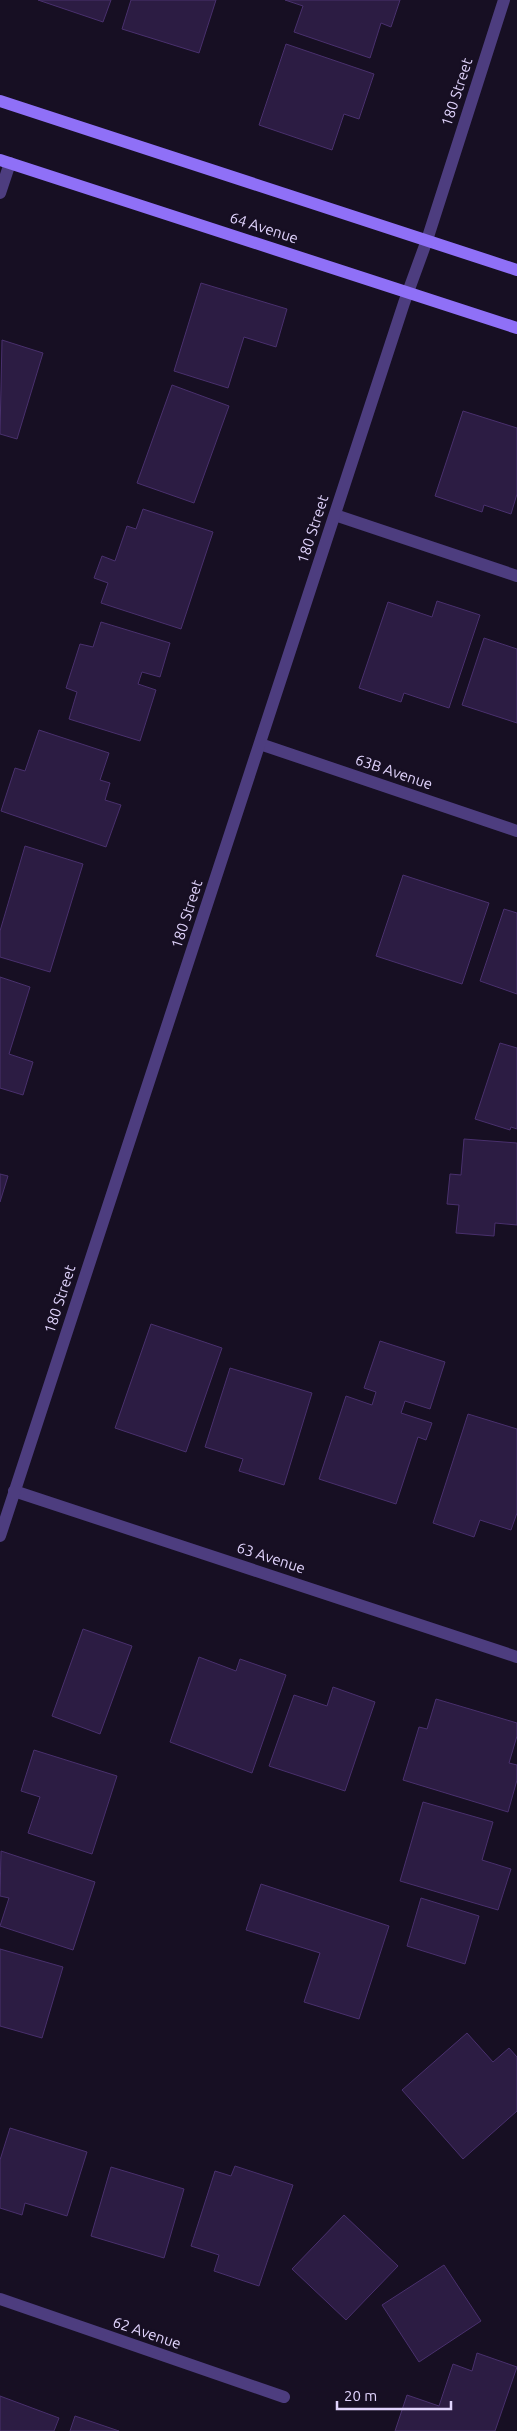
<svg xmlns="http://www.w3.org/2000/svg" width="517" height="2431" viewBox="0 0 517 2431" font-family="Ubuntu,sans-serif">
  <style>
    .building { fill: #2c1c43; stroke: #49306d }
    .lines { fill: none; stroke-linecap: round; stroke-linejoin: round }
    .service { stroke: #4d3d7f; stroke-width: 12 }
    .minor { stroke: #4d3d7f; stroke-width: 12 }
    .tertiary { stroke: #4d3d7f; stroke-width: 12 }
    .secondary { stroke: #8f70f7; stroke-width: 12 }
    .labels { text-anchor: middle; stroke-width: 5; stroke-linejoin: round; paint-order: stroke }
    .street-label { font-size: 15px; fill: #e1d4fd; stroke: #170f23 }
  </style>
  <rect width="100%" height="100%" fill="#170f23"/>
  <g class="building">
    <path d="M38,0H111L103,22Z"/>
    <path d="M131,0H216L199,53L122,29Z"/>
    <path d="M285,0H400L391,27L381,23L370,58L294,32L303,6Z"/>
    <path d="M286,44L374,74L359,119L344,114L332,150L259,125Z"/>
    <path d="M201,283L287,309L276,347L244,337L228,388L174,371Z"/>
    <path d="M2,340L43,353L17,439L0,434Z"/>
    <path d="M172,385L229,406L194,503L137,483Z"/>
    <path d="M463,411L517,428V494L511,514L484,505L482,512L435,496Z"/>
    <path d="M143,509L213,532L181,629L101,603L108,583L94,578L102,556L115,561L127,526L136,529Z"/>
    <path d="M437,601L480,615L449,708L404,693L401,702L359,688L388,602L432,617Z"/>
    <path d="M101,622L170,643L160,677L142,672L138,684L156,690L140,741L69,719L77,692L66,688L80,644L93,647Z"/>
    <path d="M484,638L517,649V723L462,705Z"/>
    <path d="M39,730L109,753L100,780L110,783L105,800L121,805L106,847L1,811L15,768L25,771Z"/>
    <path d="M25,846L83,864L50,972L0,957V931Z"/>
    <path d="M403,875L489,903L462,984L376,956Z"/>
    <path d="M504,909L517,913V994L480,981Z"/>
    <path d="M0,977L30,987L9,1054L33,1062L23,1095L0,1088Z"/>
    <path d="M500,1043L517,1048V1129L511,1127L510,1130L475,1119Z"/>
    <path d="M464,1139L517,1143V1225L495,1223L494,1236L456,1233L459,1205L447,1204L450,1174L461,1175Z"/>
    <path d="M0,1174L8,1176L0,1202Z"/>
    <path d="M151,1324L222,1348L186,1452L115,1428Z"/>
    <path d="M380,1341L445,1362L430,1409L405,1401L401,1413L432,1423L426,1440L418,1437L396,1504L319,1479L346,1396L372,1405L376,1392L364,1388Z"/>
    <path d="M230,1368L312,1393L284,1485L239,1471L243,1459L205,1447Z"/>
    <path d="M468,1414L517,1429V1513L511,1530L480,1520L474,1537L433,1523Z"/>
    <path d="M83,1629L132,1646L100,1734L52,1716Z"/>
    <path d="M199,1657L236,1671L240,1659L286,1675L252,1773L170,1742Z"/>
    <path d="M333,1687L375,1702L345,1791L269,1766L294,1695L327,1706Z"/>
    <path d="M436,1699L517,1723V1736L509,1763L517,1765V1780L508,1812L403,1780L419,1727L427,1729Z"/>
    <path d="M34,1750L117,1776L92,1854L28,1833L40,1797L21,1791Z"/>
    <path d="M423,1802L493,1822L482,1860L511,1869L498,1910L400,1881Z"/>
    <path d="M1,1851L95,1882L73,1950L0,1926L9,1898L0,1896Z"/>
    <path d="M261,1884L389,1926L359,2019L304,2002L320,1953L246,1930Z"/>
    <path d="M421,1898L479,1916L465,1964L407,1946Z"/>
    <path d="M0,1949L63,1967L42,2038L0,2026Z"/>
    <path d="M467,2033L493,2062L509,2048L517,2057V2111L463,2159L402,2090Z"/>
    <path d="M10,2128L87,2152L67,2216L25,2203L22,2215L0,2208V2160Z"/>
    <path d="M235,2166L293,2185L259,2286L214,2271L219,2255L191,2246L215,2171L231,2176Z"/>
    <path d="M111,2167L184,2189L164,2258L91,2236Z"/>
    <path d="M344,2215L398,2266L346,2320L292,2269Z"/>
    <path d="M444,2265L481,2321L419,2362L382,2305Z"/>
    <path d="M477,2353L517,2367L495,2431H395L407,2395L439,2406L453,2364L472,2371Z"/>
    <path d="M0,2396L59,2418L54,2431H0Z"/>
    <path d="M75,2416L119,2431H70Z"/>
  </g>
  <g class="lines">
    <g class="service">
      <path d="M0,193L10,163"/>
      <path d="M335,515L517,576"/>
    </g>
    <g class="minor">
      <path d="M427,240L504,0"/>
      <path d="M260,744L517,831"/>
      <path d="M14,1491L517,1657"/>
      <path d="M0,2299L284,2397"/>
    </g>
    <path class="tertiary" d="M0,1536L404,303L427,240"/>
    <g class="secondary">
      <path d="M0,101L517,270"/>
      <path d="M0,160L517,328"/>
    </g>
  </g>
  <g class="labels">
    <g class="street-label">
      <text transform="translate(457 92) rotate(-72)" y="5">180 Street</text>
      <text transform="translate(264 228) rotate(18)" y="5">64 Avenue</text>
      <text transform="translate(313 529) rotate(-72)" y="5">180 Street</text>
      <text transform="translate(394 772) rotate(19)" y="5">63B Avenue</text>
      <text transform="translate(187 914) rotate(-72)" y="5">180 Street</text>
      <text transform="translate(60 1299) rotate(-72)" y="5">180 Street</text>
      <text transform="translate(271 1558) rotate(18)" y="5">63 Avenue</text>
      <text transform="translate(147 2333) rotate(19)" y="5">62 Avenue</text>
    </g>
  </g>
  <path d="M337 2401v8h114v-8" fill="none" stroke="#e1d4fd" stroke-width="2.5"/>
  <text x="344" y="2401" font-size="15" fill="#e1d4fd" stroke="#170f23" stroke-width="4" paint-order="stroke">20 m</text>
</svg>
